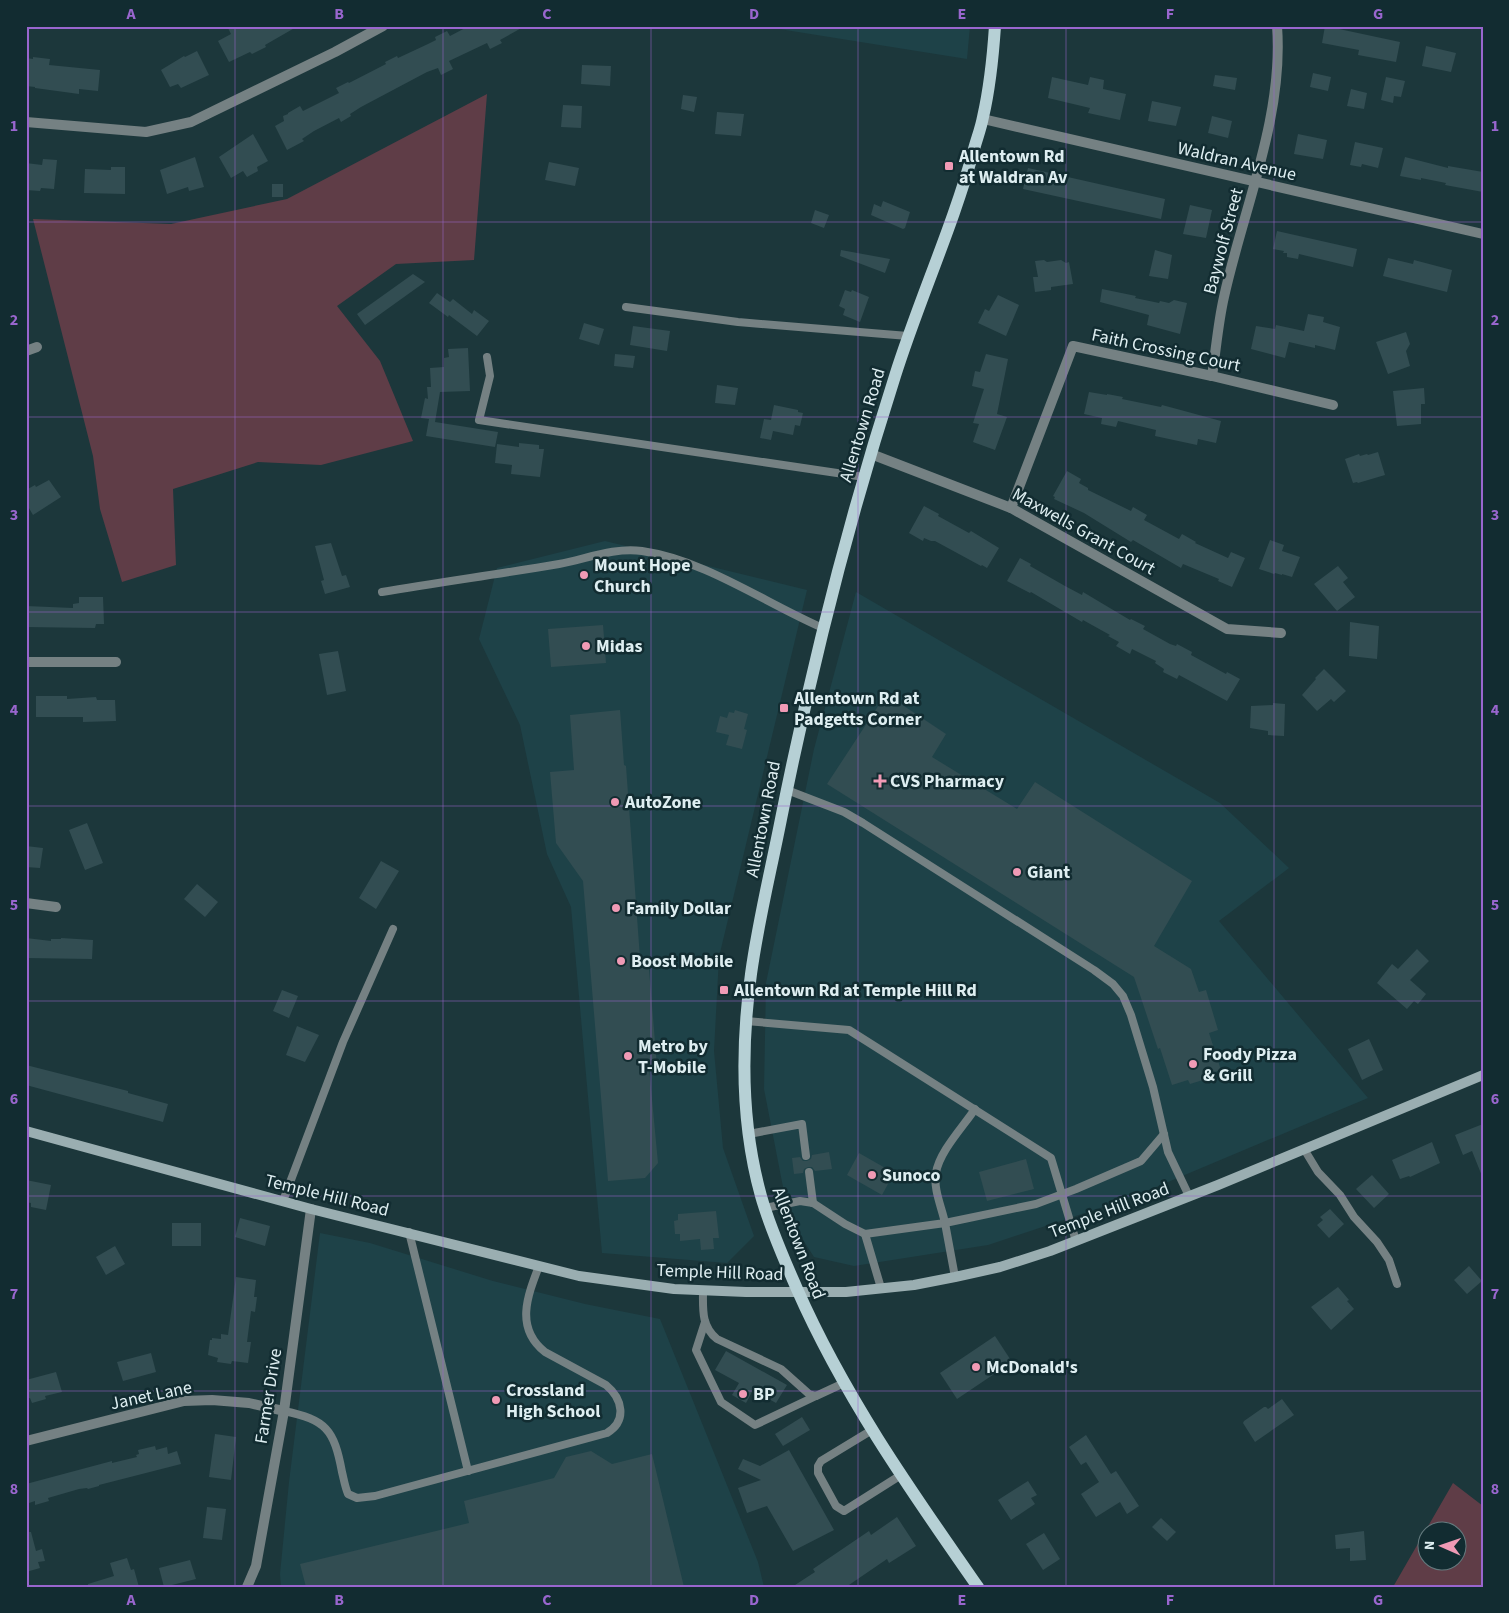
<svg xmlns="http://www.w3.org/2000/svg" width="1509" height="1613" viewBox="0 0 1509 1613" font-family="'Source Sans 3',sans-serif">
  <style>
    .built { fill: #1e4248 }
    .green { fill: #5f3d47; fill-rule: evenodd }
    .building { fill: #324d52 }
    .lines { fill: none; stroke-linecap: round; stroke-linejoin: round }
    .service { stroke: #758183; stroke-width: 8 }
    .minor { stroke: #758183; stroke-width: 10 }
    .secondary { stroke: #9aaeb1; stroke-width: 10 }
    .primary { stroke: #b6d0d5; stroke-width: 12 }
    .grid { fill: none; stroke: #9966ce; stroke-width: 1; stroke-opacity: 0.55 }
    .poi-dot { fill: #f09ab5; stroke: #122c31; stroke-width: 2 }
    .labels { text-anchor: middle; stroke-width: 5; stroke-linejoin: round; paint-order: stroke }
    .poi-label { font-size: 18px; font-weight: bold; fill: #deeef1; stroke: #122c31; text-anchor: start }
    .street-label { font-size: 18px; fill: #deeef1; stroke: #122c31 }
    .neatline { fill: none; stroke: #9966ce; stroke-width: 2 }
    .grid-label { font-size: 16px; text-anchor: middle; font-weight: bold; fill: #9966ce }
  </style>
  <rect width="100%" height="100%" fill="#1c373b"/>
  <g class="built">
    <path d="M760,26H970L967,59Z"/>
    <path d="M605,541L807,590L719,957L714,1051L723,1148L754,1236L727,1263L602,1253L571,907L547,854L520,725L479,639L497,568Z"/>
    <path d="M856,592L1220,803L1289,868L1219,921L1368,1098L1130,1198L988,1245L854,1266L814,1257L789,1218L764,1089L766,983L814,749Z"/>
    <path d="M320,1233L370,1243L493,1281L585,1304L660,1319L758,1562L764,1587H281L280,1574L289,1482Z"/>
  </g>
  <g class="green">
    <path d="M487,94L474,260L396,264L337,306L380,361L413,441L321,465L258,462L173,489L176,565L122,582L100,509L93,456L33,219L171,224L287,199Z"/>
    <path d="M1453,1483L1483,1506V1587H1393ZM1426,1530H1456V1560H1426Z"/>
  </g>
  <g class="building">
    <path d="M227,26H298L265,45L266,47L252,54L250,52L229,62L218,41L231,34Z"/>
    <path d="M469,26H525L500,40L502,43L490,49L487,43L449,61L453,69L441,75L438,68L427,72L361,107L350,114L351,116L341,122L339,118L314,131L302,139L304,141L287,150L275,126L284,121L283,116L288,114V113L300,106L303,111L339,93L336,88L348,82L349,83L386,64L385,62L397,56L398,58L428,44L436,40L435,37L447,31L450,36Z"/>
    <path d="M1325,26L1400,42L1396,62L1358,55L1359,50L1322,43Z"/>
    <path d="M1426,46L1456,53L1451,72L1422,66Z"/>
    <path d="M197,51L209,75L181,88L178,84L170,87L161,70L184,56L185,57Z"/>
    <path d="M33,57L50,59L49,65L100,70L98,91L79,89V94L35,88V87L26,86V58L33,59Z"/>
    <path d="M582,65L611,66L610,86L581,84Z"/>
    <path d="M1313,73L1331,77L1328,91L1310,87Z"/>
    <path d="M1215,75L1237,78L1235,90L1213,86Z"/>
    <path d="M1052,77L1088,85L1090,77L1104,80L1103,89L1126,94L1120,120L1088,113L1090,108L1048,98Z"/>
    <path d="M1386,77L1405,81L1401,97L1394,96L1393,103L1381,100Z"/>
    <path d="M1351,89L1367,93L1364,109L1347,106Z"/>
    <path d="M683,95L697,97L694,112L681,109Z"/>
    <path d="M1152,101L1181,107L1176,126L1148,121Z"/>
    <path d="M563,105L582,106L581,128L561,127Z"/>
    <path d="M717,112L744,114L741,136L715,134Z"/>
    <path d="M1212,116L1232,121L1228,138L1208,133Z"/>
    <path d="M253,134L268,161L257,167L258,171L247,177L243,171L231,178L219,157Z"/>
    <path d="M1298,134L1327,140L1323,159L1294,154Z"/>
    <path d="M1355,142L1383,148L1378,168L1362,164L1361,167L1350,165Z"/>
    <path d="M195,157L204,187L189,191L188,187L167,194L160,170Z"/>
    <path d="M1405,157L1448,168V166L1483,172V192L1445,185L1446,183L1421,178V180L1400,176Z"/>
    <path d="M43,159L57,160L54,189L41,188L40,191L26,190V163L42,165Z"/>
    <path d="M549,162L579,168L575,186L545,180Z"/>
    <path d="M111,167H125V194L84,193L85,169L111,170Z"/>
    <path d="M1028,168L1165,199L1161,219L1023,189Z"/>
    <rect x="272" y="184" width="11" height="13"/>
    <path d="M883,201L910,212L905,228L903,229L871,215L874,204L881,207Z"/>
    <path d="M1190,205L1212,210L1206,238L1183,234Z"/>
    <path d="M815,210L829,215L824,228L811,223Z"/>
    <path d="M1277,231L1357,249L1353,267L1299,254L1298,259L1287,257V253H1283L1284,251L1273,249Z"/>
    <path d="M841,250L890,259L885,273L840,256Z"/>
    <path d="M1155,250L1172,255L1168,279L1149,276Z"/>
    <path d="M1388,258L1413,264L1414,260L1452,270L1447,292L1383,276Z"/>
    <path d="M1044,260L1047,262L1061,260L1066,263L1069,262L1073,284L1051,287V290L1035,292L1033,277H1038L1035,261Z"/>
    <path d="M413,274L425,282L365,325L357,314Z"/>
    <path d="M1102,289L1136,296L1135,298L1159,303L1160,301L1169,303L1174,300L1187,303L1180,334L1147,325L1149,315L1100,302Z"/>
    <path d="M845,290L851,292L852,290L869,297L860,322L843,315L845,309L839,306Z"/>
    <path d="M437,293L450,302L453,299L472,314L474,310L489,321L477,336L449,315L448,317L429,303Z"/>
    <path d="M998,295L1019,305L1006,336L978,323L985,309L989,311Z"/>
    <path d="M1308,314L1324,317L1323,322L1340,327L1335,350L1315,345V348L1289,342L1285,358L1251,349L1256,326L1275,329L1276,325L1304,331Z"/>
    <path d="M584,323L604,329L599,345L579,339Z"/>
    <path d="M633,326L670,331L667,351L630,345Z"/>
    <path d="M1406,332L1410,344L1406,351L1410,366L1388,374L1376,342Z"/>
    <path d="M468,348L470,391L440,392L435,422L498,432L495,447L426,436L429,419L421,418L425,398L428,399L427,387H431L430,368L444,367V358L449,357L448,349Z"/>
    <path d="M615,354L635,356L633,368L614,366Z"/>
    <path d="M986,354L1008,359L997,414L1007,417L995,450L973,442L979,424L973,423L984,389L972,386L975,371L980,372Z"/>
    <path d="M717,385L738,388L735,405L715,403Z"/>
    <path d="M1424,388L1425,404H1421V424L1397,426L1393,391Z"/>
    <path d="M1089,392L1107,395V394L1123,397L1122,399L1161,407L1162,405L1177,409L1221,421L1216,443L1198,439L1197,445L1155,436L1156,430L1118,421L1116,427L1101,424L1102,418L1084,414Z"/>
    <path d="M774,405L798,410V412L803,413L800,426L795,425L793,435L773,431L771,440L760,438L764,419L771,420Z"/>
    <path d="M519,443L539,445V449H544L540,477L511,474L512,465L495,463L497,444L519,447Z"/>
    <path d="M1378,452L1385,475L1358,483L1357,482L1353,483L1345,459L1359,454L1360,456L1367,454L1368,455Z"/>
    <path d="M1067,471L1081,479L1079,483L1088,488V490L1131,511L1133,507L1147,515L1144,520L1179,539L1182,534L1196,542L1195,543L1228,558L1231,552L1245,558L1232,587L1218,581L1219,579L1183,564L1181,568L1133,540L1131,542L1084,513L1054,499L1055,497L1053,496Z"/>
    <path d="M49,480L61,497L33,515L26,503V490L35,485L36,487Z"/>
    <path d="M924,506L939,514L938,516L969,533L971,531L999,548L987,568L982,565L981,566L935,541H931L924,538L923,541L909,533Z"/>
    <path d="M1270,540L1284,545L1282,551L1300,557L1292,577L1282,574V575L1275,573L1274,574L1259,569Z"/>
    <path d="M331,543L342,576L346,575L350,587L325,594L321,581L324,580L315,546Z"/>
    <path d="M1020,558L1031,564L1030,566L1065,586L1082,595L1083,592L1130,620L1131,619L1145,626L1143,629L1170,644L1176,646L1177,644L1192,652L1191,655L1226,674L1227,672L1240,679L1227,701L1179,675L1177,679L1163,672L1164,669L1155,663L1156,661L1132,649L1130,654L1116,646L1119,642L1108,636L1110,635L1083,620L1082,622L1031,592L1030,593L1007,581Z"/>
    <path d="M1338,566L1348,578L1343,582L1355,597L1337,611L1314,584Z"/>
    <path d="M79,597H103L104,624H96L95,628L26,627V606L73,608V604L79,603Z"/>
    <path d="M1350,622L1379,626L1377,659L1349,656Z"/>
    <path d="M603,625L606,663L551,667L548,629Z"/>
    <path d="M338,651L346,691L327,695L319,654Z"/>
    <path d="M1324,669L1346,691L1334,702L1331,699L1317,711L1302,695L1316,679L1315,678Z"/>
    <path d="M886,694L946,734L932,757L1017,809L1035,782L1192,881L1154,946L1191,969L1199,992L1206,990L1218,1030L1209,1033L1221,1070L1202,1076L1203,1080L1190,1084L1188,1080L1172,1085L1160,1048L1158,1049L1134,977L827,784Z"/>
    <path d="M36,696H67V699L96,697L97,700H115L116,721L83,722V717H36Z"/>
    <path d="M1273,703L1285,704L1284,736L1268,735V731L1250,728L1251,706L1273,705Z"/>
    <path d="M620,710L624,765L626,766L640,958L648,957L657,1066L649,1067L658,1163L645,1178L608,1181L583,881L556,843L550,772L574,770L570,715Z"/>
    <path d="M735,710L748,714L744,729L747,730L742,749L726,745L729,735L716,732L720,716L727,718L729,712L734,713Z"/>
    <path d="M87,823L103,863L85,870L69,830Z"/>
    <path d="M26,846L43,848L40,868L26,867Z"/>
    <path d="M381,861L399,871L376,909L359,898Z"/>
    <path d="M197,884L218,902L205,917L184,899Z"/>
    <path d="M26,938L51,941V939H61V938L93,940L92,959L26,958Z"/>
    <path d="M1417,949L1429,961L1410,980L1426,994L1418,1004L1414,1001L1407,1009L1377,983L1392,964L1398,969Z"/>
    <path d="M282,990L298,996L289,1018L273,1011Z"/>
    <path d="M297,1026L319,1035L305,1062L286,1055Z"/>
    <path d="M1369,1039L1383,1070L1362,1080L1348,1049Z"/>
    <path d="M26,1065L128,1091V1093L168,1104L163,1122L26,1085Z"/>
    <path d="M1483,1124V1176H1482L1472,1151L1463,1155L1455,1135Z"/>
    <path d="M1432,1142L1440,1163L1410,1177L1409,1176L1400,1179L1392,1160Z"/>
    <path d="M829,1152L832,1169L815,1171L812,1167H808L804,1169L803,1173L794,1174L792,1158L800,1157L803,1161H807L811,1159L812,1155Z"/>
    <path d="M859,1153L894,1173L882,1195L847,1175Z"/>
    <path d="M1026,1159L1034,1189L987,1201L979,1172Z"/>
    <path d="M1372,1175L1389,1194L1374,1208L1356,1189Z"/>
    <path d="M26,1180L51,1185L46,1210L31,1207V1203L26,1202Z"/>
    <path d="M1330,1209L1344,1224L1329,1238L1317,1225L1323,1220L1320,1217Z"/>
    <path d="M716,1211L719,1238H713L714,1249L701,1250L700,1239L680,1241V1234H675L674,1221L678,1220V1214Z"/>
    <path d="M240,1218L270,1226L265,1246L235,1237Z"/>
    <rect x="172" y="1223" width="29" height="23"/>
    <path d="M115,1246L125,1264L106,1275L96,1257Z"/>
    <path d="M1469,1266L1482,1281L1467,1294L1454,1280Z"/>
    <path d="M236,1277L256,1280L254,1297H257L255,1312L251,1311L247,1342H251L248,1363L232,1361L231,1364L217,1362L218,1358L208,1355L210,1340H212V1338L221,1339V1334L228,1335Z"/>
    <path d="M1338,1287L1349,1300L1347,1301L1354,1309L1331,1330L1311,1307Z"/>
    <path d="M995,1336L1012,1362L957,1399L940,1373Z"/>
    <path d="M726,1351L787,1385L776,1403L753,1390L746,1403L732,1395L739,1383L715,1370Z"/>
    <path d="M151,1353L156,1372L123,1381L117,1362Z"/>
    <path d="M56,1372L62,1392L45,1396L46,1399L32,1403L30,1398L26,1399V1380Z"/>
    <path d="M1282,1399L1294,1415L1255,1442L1243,1423L1244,1421L1264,1407H1266L1268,1409Z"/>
    <path d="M802,1417L810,1430L783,1446L775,1434Z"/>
    <path d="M215,1434L236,1437L231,1480L209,1477Z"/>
    <path d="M1086,1435L1111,1474L1116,1471L1139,1506L1127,1514L1120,1502L1096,1517L1081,1494L1099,1482L1086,1462L1081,1465L1069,1447Z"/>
    <path d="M155,1446L156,1450L167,1447L168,1454L177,1451L181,1464L99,1485V1486L88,1489L87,1488L79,1489L48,1498L49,1501L35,1505V1501L29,1503L26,1494V1484L112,1461V1463L137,1457L136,1455L139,1454L138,1450Z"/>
    <path d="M789,1450L834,1530L793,1551L767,1506L747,1513L738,1488L761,1480L738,1469L743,1459L760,1466Z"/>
    <path d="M591,1451L612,1464L652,1454L684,1587H306L300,1564L469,1523L464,1501L554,1478L566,1457Z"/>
    <path d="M1028,1481L1037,1495L1031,1498L1035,1504L1011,1520L998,1500Z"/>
    <path d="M207,1507L226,1509L222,1540L203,1538Z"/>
    <path d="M897,1517L916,1546L889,1563L887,1559L846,1587H792L815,1572L813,1569L869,1531L871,1535Z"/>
    <path d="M1161,1518L1176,1532L1167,1541L1152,1527Z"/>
    <path d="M1364,1531L1366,1560L1350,1561V1548L1336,1549L1335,1535Z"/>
    <path d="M26,1532H31L36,1551L42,1549L45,1561L38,1562L40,1568L26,1572Z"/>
    <path d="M1044,1533L1060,1559L1043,1570L1026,1544Z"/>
    <path d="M127,1558L131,1570L134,1569L139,1587H88V1584L114,1576L110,1563Z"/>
    <path d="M190,1560L196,1579L164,1587L159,1568Z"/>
  </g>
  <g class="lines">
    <g class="service">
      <path d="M626,307L738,322L908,336"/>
      <path d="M487,357L490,376L479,420L864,477"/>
      <path d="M382,592C441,582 500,574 559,564C586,559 614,547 642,551C705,560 765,603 823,628"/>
      <path d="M787,790L844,812L863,823L1094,970L1113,984L1123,996L1131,1015L1153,1087L1168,1152L1189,1196"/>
      <path d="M746,1021L849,1030L1051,1158L1076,1241"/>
      <path d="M749,1134L802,1124L806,1156"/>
      <path d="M1304,1149L1318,1172L1340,1195L1354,1217L1377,1242L1389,1260L1397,1284"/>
      <path d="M809,1172L813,1203"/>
      <path d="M283,1201L343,1042L393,929"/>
      <path d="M765,1208L800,1201L813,1203L845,1224L865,1234L945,1223C942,1208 933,1189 936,1173C939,1152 963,1127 975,1109"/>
      <path d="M409,1232L468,1471"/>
      <path d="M865,1234L881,1288"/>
      <path d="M955,1277L945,1223L1036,1204L1076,1189L1141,1161L1164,1134"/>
      <path d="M703,1290C703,1309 701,1326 717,1339L781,1369L809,1394L816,1396L844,1383"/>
      <path d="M705,1322L696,1350L721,1402L755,1425L816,1396"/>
      <path d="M284,1411C326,1420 334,1429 342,1472C344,1480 345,1487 348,1494L357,1498L375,1496L607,1433C627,1421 623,1399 606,1385L545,1352C515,1328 527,1297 539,1266"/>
      <path d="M872,1430L821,1461L818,1466V1473L836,1506L844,1511L901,1475"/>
    </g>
    <g class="minor">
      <path d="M983,119L1483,234"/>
      <path d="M26,122L146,132L191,122L335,52L383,26"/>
      <path d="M26,351L37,347"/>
      <path d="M1212,376C1216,350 1218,323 1224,297C1243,210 1284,117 1277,26"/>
      <path d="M871,454L1011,508L1227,629L1281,633"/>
      <path d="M1011,508L1073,346L1212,376L1333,405"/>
      <path d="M26,662H116"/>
      <path d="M26,903L56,907"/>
      <path d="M26,1441L184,1401L212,1400L249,1403L284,1411"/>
      <path d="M247,1587L256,1566L284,1411L311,1209"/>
    </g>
    <path class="secondary" d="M26,1131L311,1209L579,1276L674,1289L746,1292H846L914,1285L955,1277L1000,1267L1050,1251L1218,1185L1483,1075"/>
    <path class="primary" d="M978,1587C911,1491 844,1396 797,1289C784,1259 770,1228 761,1196C741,1124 741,1047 751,974C758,922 771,870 781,819C811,669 848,522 895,376C919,300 953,226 974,149C977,138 981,128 983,117C990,87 993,56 995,26"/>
  </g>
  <path class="grid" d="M235,26V1587M443,26V1587M651,26V1587M858,26V1587M1066,26V1587M1274,26V1587M26,222H1483M26,417H1483M26,612H1483M26,806H1483M26,1001H1483M26,1196H1483M26,1391H1483"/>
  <g class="poi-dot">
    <rect x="944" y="161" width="10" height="10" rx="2.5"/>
    <circle cx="584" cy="575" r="5"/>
    <circle cx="586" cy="646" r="5"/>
    <rect x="779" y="703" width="10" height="10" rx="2.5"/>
    <path d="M877.5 773.5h5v5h5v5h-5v5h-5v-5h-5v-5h5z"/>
    <circle cx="615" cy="802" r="5"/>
    <circle cx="1017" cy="872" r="5"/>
    <circle cx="616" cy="908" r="5"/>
    <circle cx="621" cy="961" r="5"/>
    <rect x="719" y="985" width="10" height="10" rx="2.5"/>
    <circle cx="628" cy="1056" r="5"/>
    <circle cx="1193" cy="1064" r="5"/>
    <circle cx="872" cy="1175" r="5"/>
    <circle cx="976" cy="1367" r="5"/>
    <circle cx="743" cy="1394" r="5"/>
    <circle cx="496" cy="1400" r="5"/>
  </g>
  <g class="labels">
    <g class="poi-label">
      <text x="959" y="162">Allentown Rd<tspan x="959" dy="21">at Waldran Av</tspan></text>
      <text x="594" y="571">Mount Hope<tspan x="594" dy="21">Church</tspan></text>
      <text x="596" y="652">Midas</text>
      <text x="794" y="704">Allentown Rd at<tspan x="794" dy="21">Padgetts Corner</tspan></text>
      <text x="890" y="787">CVS Pharmacy</text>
      <text x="625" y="808">AutoZone</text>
      <text x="1027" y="878">Giant</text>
      <text x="626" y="914">Family Dollar</text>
      <text x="631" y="967">Boost Mobile</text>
      <text x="734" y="996">Allentown Rd at Temple Hill Rd</text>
      <text x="638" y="1052">Metro by<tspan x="638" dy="21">T-Mobile</tspan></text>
      <text x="1203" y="1060">Foody Pizza<tspan x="1203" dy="21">&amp; Grill</tspan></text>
      <text x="882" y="1181">Sunoco</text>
      <text x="986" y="1373">McDonald's</text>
      <text x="506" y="1396">Crossland<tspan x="506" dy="21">High School</tspan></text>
      <text x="753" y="1400">BP</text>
    </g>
    <g class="street-label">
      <text transform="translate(1237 161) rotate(13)" y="6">Waldran Avenue</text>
      <text transform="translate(1223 241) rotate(-75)" y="6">Baywolf Street</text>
      <text transform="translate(1166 350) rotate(12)" y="6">Faith Crossing Court</text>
      <text transform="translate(862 425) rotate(-73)" y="6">Allentown Road</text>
      <text transform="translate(1084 531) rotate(29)" y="6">Maxwells Grant Court</text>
      <text transform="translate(763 819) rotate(-79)" y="6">Allentown Road</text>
      <text transform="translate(327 1195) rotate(14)" y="6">Temple Hill Road</text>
      <text transform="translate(1109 1210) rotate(-21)" y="6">Temple Hill Road</text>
      <text transform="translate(799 1243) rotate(69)" y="6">Allentown Road</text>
      <text transform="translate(720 1272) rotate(2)" y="6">Temple Hill Road</text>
      <text transform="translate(151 1395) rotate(-12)" y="6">Janet Lane</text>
      <text transform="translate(268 1396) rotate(-81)" y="6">Farmer Drive</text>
    </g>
  </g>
  <rect width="1509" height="1613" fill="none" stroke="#122c31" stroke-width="55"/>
  <g transform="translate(1442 1546) rotate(272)"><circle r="24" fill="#122c31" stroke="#647a7e"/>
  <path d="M0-4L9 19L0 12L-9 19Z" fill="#f09ab5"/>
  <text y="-8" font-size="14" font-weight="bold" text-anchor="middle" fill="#deeef1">N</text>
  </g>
  <rect x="28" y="28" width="1454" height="1558" class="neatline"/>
  <g class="grid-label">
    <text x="131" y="19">A</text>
    <text x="339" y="19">B</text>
    <text x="547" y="19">C</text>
    <text x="754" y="19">D</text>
    <text x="962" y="19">E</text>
    <text x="1170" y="19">F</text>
    <text x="1378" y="19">G</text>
    <text x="14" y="131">1</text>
    <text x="1495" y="131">1</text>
    <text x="14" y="325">2</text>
    <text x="1495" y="325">2</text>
    <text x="14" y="520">3</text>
    <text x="1495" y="520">3</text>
    <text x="14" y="715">4</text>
    <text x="1495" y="715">4</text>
    <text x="14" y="910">5</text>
    <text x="1495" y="910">5</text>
    <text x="14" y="1104">6</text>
    <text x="1495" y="1104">6</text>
    <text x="14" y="1299">7</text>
    <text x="1495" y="1299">7</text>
    <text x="14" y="1494">8</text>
    <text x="1495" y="1494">8</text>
    <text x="131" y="1605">A</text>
    <text x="339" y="1605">B</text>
    <text x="547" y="1605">C</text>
    <text x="754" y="1605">D</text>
    <text x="962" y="1605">E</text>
    <text x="1170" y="1605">F</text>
    <text x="1378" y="1605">G</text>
  </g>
</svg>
